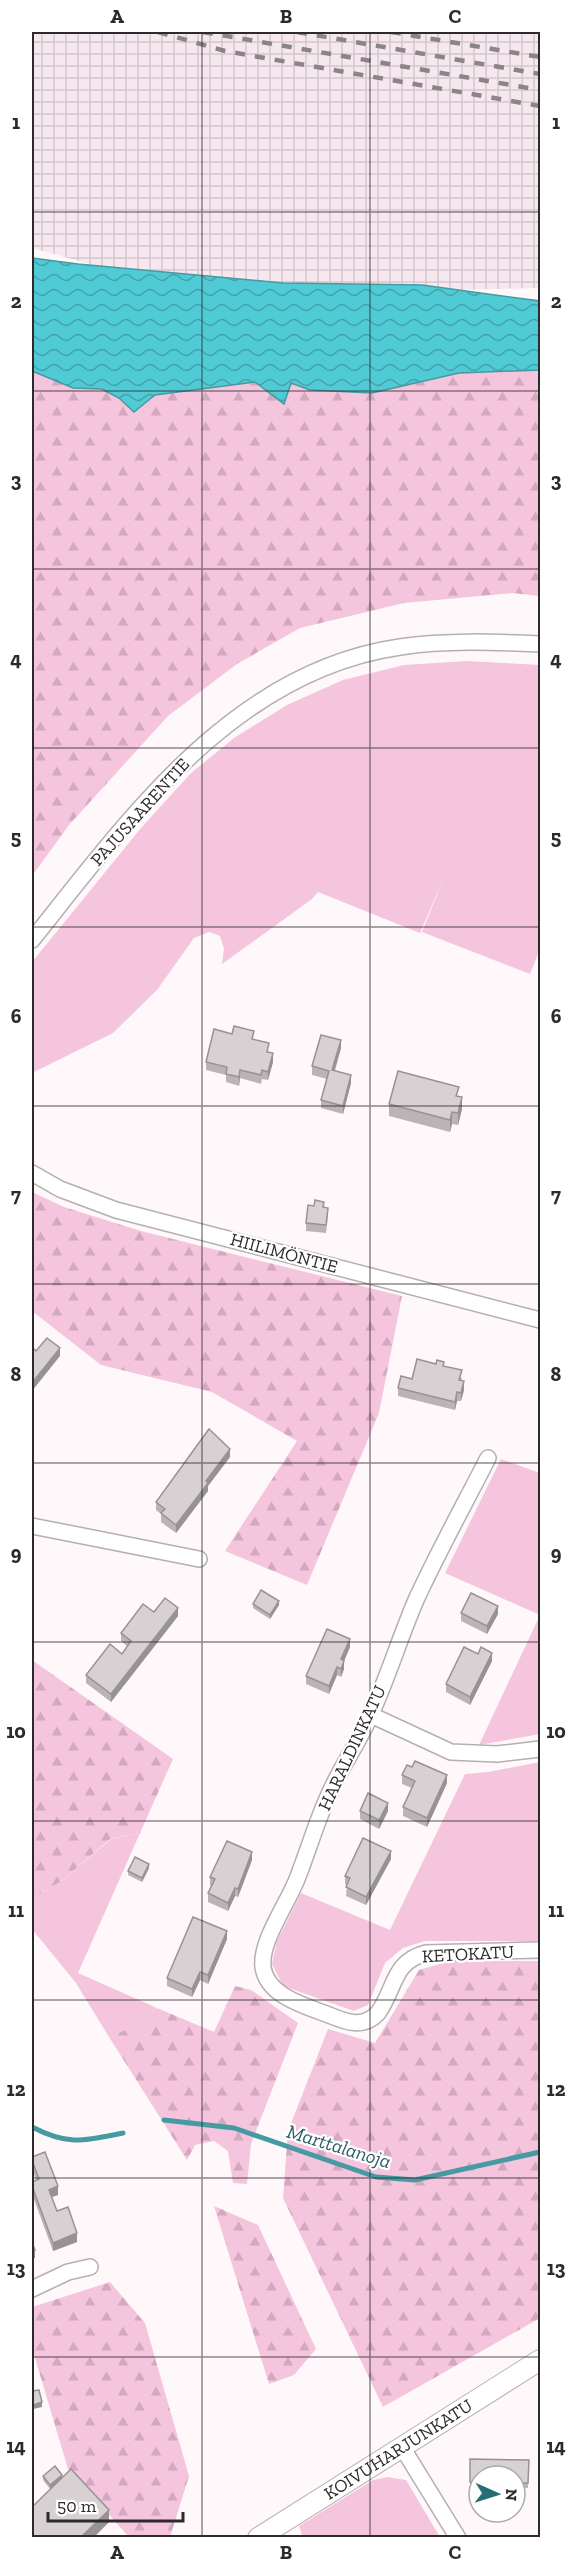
<svg xmlns="http://www.w3.org/2000/svg" width="572" height="2569" viewBox="0 0 572 2569" font-family="'Zilla Slab',serif">
  <style>
    .industrial { fill: url(#industrial-grid) }
    .green { fill: #f5c4dd }
    .forest { fill: url(#forest-firs) }
    .water { fill: url(#water-waves); stroke: #469aa2; stroke-width: 1.5 }
    .lines { fill: none; stroke-linecap: round; stroke-linejoin: round }
    .stream { stroke: #469aa2; stroke-width: 5 }
    .minor-casing { stroke: #b6afb2; stroke-width: 18 }
    .tertiary-casing { stroke: #b6afb2; stroke-width: 22 }
    .minor { stroke: #fff; stroke-width: 15 }
    .tertiary { stroke: #fff; stroke-width: 20 }
    .rail { stroke: #8a8587; stroke-width: 4.5; stroke-dasharray: 10 10; stroke-linecap: butt }
    .wall { fill: #bab4b6 }
    .shaded-wall { fill: #979294 }
    .building { fill: #d8d1d4; stroke: #979294; stroke-width: 1.5 }
    .grid { fill: none; stroke: #2d2a2c; stroke-width: 1.5; stroke-opacity: 0.55 }
    .labels { text-anchor: middle; stroke-width: 4.5; stroke-linejoin: round; paint-order: stroke }
    .street-label { font-size: 18px; fill: #2d2a2c; stroke: #fff }
    .water-label { font-size: 20px; font-style: italic; fill: #2c5f63; stroke: #fff }
    .neatline { fill: none; stroke: #2d2a2c; stroke-width: 2 }
    .grid-label { font-size: 20px; text-anchor: middle; font-weight: bold; fill: #2d2a2c }
  </style>
  <defs>
    <pattern id="industrial-grid" width="8" height="8" patternUnits="userSpaceOnUse" patternTransform="scale(1.5)"><rect width="8" height="8" fill="#f7e8ef"/><path d="M0 4h8M4 0v8" fill="none" stroke="#d4c7cd"/></pattern>
    <pattern id="forest-firs" width="22" height="20" patternUnits="userSpaceOnUse" patternTransform="scale(1.5)"><rect width="22" height="20" fill="#f5c4dd"/><path d="M5 1l3.5 6h-7zM16 11l3.5 6h-7z" fill="#d2a9be"/></pattern>
    <pattern id="water-waves" width="16" height="10" patternUnits="userSpaceOnUse" patternTransform="scale(1.5)"><rect width="16" height="10" fill="#50cad4"/><path d="M0 5q4-4 8 0t8 0" fill="none" stroke="#43a4ac"/></pattern>
  </defs>
  <rect width="100%" height="100%" fill="#fff8fb"/>
  <path class="industrial" d="M32,32H540V288L362,292L108,269L32,248Z"/>
  <g class="green">
    <path d="M467,661L540,665V949L530,974L422,932L444,877L420,933L318,892L312,899L222,964L224,949L220,936L209,932L194,938L157,990L113,1033L32,1073V962L141,828L191,773L234,738L287,705L343,680L404,665Z"/>
    <path d="M501,1459L540,1473V1734L479,1745L540,1615L445,1573Z"/>
    <path d="M540,1762V1941H425L403,1948L385,1963L368,2005L354,2011L283,1986L272,1964L277,1941L301,1893L390,1930L465,1774L488,1772Z"/>
    <path d="M140,1833L78,1973L157,2008L144,2022L109,2037L76,1983L32,1929V1899L63,1880L111,1839Z"/>
    <path d="M387,2477L406,2480L440,2537H303L299,2526L373,2480Z"/>
  </g>
  <g class="forest">
    <path d="M540,370V596L512,593L404,603L300,628L237,664L168,716L69,825L32,876V371L73,388L102,389L119,398L134,412L155,395L255,382L284,404L290,383L310,390L372,393L459,373Z"/>
    <path d="M32,1192L64,1207L141,1231L402,1296L379,1413L307,1585L225,1551L297,1441L212,1392L101,1365L32,1311Z"/>
    <path d="M32,1660L173,1759L140,1833L110,1839L63,1880L32,1899Z"/>
    <path d="M450,1961H540V2318L383,2407L283,2198L288,2131L328,2029L375,2043L419,1970Z"/>
    <path d="M235,1986L251,1990L298,2023L251,2144L247,2184L233,2183L228,2151L214,2141L195,2145L187,2160L109,2037L144,2022L157,2008L214,2032Z"/>
    <path d="M214,2206L258,2225L316,2349L294,2375L269,2384Z"/>
    <path d="M110,2282L145,2323L189,2476L170,2537H129L68,2469L32,2348V2307Z"/>
  </g>
  <path class="water" d="M32,258L78,264L283,283L422,285L540,301V370L459,373L372,393L310,390L291,383L284,404L255,382L155,395L134,412L119,398L102,389L73,388L32,371Z"/>
  <g class="lines">
    <g class="stream">
      <path d="M164,2120L234,2128L376,2177L415,2180L540,2152"/>
      <path d="M32,2127C69,2146 83,2141 123,2133"/>
    </g>
    <g class="minor-casing">
      <g id="minor">
        <path d="M32,940C129,819 233,671 400,647C446,640 494,642 540,644"/>
        <path d="M32,1173L60,1189L116,1210L540,1320"/>
        <path d="M488,1458C464,1505 438,1552 416,1600C400,1637 388,1677 371,1714C360,1740 343,1764 331,1790C317,1819 309,1849 297,1879C288,1903 260,1941 263,1967C267,1996 305,2006 329,2015C346,2022 363,2029 378,2013C396,1988 392,1962 426,1953L540,1950"/>
        <path d="M32,1526L199,1559"/>
        <path d="M371,1715L451,1752L497,1754L540,1749"/>
        <path d="M32,2289L68,2272L90,2267"/>
        <path d="M402,2447L458,2538"/>
      </g>
    </g>
    <g class="tertiary-casing">
      <g id="tertiary">
        <path id="s1" d="M258,2538L540,2360"/>
      </g>
    </g>
    <use href="#minor" class="minor"/>
    <use href="#tertiary" class="tertiary"/>
    <g class="rail">
      <path d="M158,32L225,51L540,106"/>
      <path d="M203,32L540,90"/>
      <path d="M297,32L540,74"/>
      <path d="M391,32L540,57"/>
    </g>
  </g>
  <g class="wall">
    <path d="M254,1039L269,1052L273,1062L268,1080L262,1079L261,1084L240,1078L239,1086L226,1082V1075L206,1070V1062Z"/>
    <path d="M341,1048L335,1071L351,1083L343,1114L321,1108V1100L327,1079L312,1075V1066Z"/>
    <path d="M459,1097L462,1109L458,1125L452,1124L450,1132L389,1116V1104Z"/>
    <path d="M324,1207L328,1216L326,1233L306,1231V1223Z"/>
    <path d="M444,1366L462,1378L461,1381L464,1390L461,1401H457L455,1410L398,1396V1388L412,1379Z"/>
    <path d="M230,1457L208,1486V1491L176,1533L161,1522V1514L156,1510V1502Z"/>
    <path d="M253,1604L279,1605L270,1619L253,1608Z"/>
    <path d="M154,1612L178,1616L111,1702L86,1683V1675L122,1654L127,1646L121,1641V1633Z"/>
    <path d="M461,1613L498,1614L487,1634L461,1621Z"/>
    <path d="M350,1647L344,1661V1669L341,1677L337,1675L329,1694L306,1684V1676Z"/>
    <path d="M478,1654L492,1661L470,1705L446,1692V1684Z"/>
    <path d="M412,1767L447,1783L427,1827L403,1816V1807L412,1788L402,1784V1775Z"/>
    <path d="M360,1811H388L379,1829L360,1819Z"/>
    <path d="M391,1859L366,1905L346,1896L347,1885L345,1884V1876Z"/>
    <path d="M252,1860L238,1897L235,1896L228,1911L208,1902V1893L211,1886L210,1885V1877Z"/>
    <path d="M149,1868L142,1882L128,1875V1871Z"/>
    <path d="M227,1939L208,1984L200,1980L192,1997L167,1986V1978Z"/>
    <path d="M32,2157L58,2195L52,2197L57,2211L77,2242L53,2251L32,2194V2182L36,2180L32,2168Z"/>
    <path d="M470,2459L529,2460L528,2488L515,2487V2476H479V2487H470Z"/>
    <path d="M43,2476L62,2478L109,2522L93,2538H32L50,2489L43,2480Z"/>
  </g>
  <g class="shaded-wall">
    <path d="M341,1040V1048L332,1078V1070Z"/>
    <path d="M273,1053V1062L268,1080V1072Z"/>
    <path d="M240,1070V1078L239,1086V1077Z"/>
    <path d="M351,1075V1083L343,1114V1106Z"/>
    <path d="M462,1097V1109L458,1125V1113Z"/>
    <path d="M452,1112V1124L450,1132V1120Z"/>
    <path d="M60,1348V1356L32,1391V1383Z"/>
    <path d="M464,1381V1390L461,1401V1393Z"/>
    <path d="M457,1392V1401L455,1410V1402Z"/>
    <path d="M230,1449V1457L208,1486V1491L176,1533V1525L206,1481Z"/>
    <path d="M279,1601V1605L270,1619V1615Z"/>
    <path d="M498,1606V1614L487,1634V1626Z"/>
    <path d="M178,1608V1616L111,1702V1694Z"/>
    <path d="M350,1639V1647L341,1668V1659Z"/>
    <path d="M492,1653V1661L470,1705V1697Z"/>
    <path d="M344,1661V1669L341,1677V1669Z"/>
    <path d="M337,1667V1675L329,1694V1686Z"/>
    <path d="M447,1775V1783L427,1827V1818Z"/>
    <path d="M388,1803V1811L379,1829V1820Z"/>
    <path d="M391,1851V1859L366,1905V1897Z"/>
    <path d="M252,1852V1860L238,1897V1889Z"/>
    <path d="M149,1864V1868L142,1882V1878Z"/>
    <path d="M235,1888V1896L228,1911V1903Z"/>
    <path d="M227,1931V1939L208,1984V1975Z"/>
    <path d="M200,1972V1980L192,1997V1989Z"/>
    <path d="M58,2186V2195L49,2198V2190Z"/>
    <path d="M77,2233V2242L53,2251V2243Z"/>
    <path d="M35,2250V2258L32,2259V2251Z"/>
    <path d="M42,2402V2407L33,2409V2405Z"/>
    <path d="M62,2475V2479L50,2489V2485Z"/>
    <path d="M109,2510V2522L93,2538H80Z"/>
  </g>
  <g class="building">
    <path d="M234,1026L254,1031L252,1039L269,1043L267,1052L273,1053L268,1072L262,1070L261,1075L240,1070L239,1077L226,1074L227,1067L206,1062L214,1029L232,1034Z"/>
    <path d="M321,1035L341,1040L332,1070L351,1075L343,1106L321,1100L329,1071L312,1066Z"/>
    <path d="M398,1071L459,1087L456,1096L462,1097L458,1113L452,1112L450,1120L389,1104Z"/>
    <path d="M315,1200L324,1202L323,1207L328,1208L326,1225L306,1223L308,1205L314,1206Z"/>
    <path d="M47,1338L60,1348L32,1383V1347L36,1351Z"/>
    <path d="M417,1359L436,1364L437,1360L444,1362L443,1366L462,1370L459,1380L464,1381L461,1393L457,1392L455,1402L398,1388L401,1376L412,1379Z"/>
    <path d="M209,1429L230,1449L206,1481L208,1483L176,1525L161,1513L165,1509L156,1502Z"/>
    <path d="M261,1590L279,1601L270,1615L253,1604Z"/>
    <path d="M471,1593L498,1606L487,1626L461,1613Z"/>
    <path d="M165,1598L178,1608L111,1694L86,1675L110,1644L122,1654L131,1641L121,1633L143,1604L154,1612Z"/>
    <path d="M327,1629L350,1639L341,1659L344,1661L341,1669L337,1667L329,1686L306,1676Z"/>
    <path d="M464,1647L478,1654L481,1647L492,1653L470,1697L446,1684Z"/>
    <path d="M415,1761L447,1775L427,1818L403,1807L415,1781L402,1775L407,1765L412,1767Z"/>
    <path d="M368,1793L388,1803L379,1820L360,1811Z"/>
    <path d="M363,1838L391,1851L366,1897L346,1887L350,1878L345,1876Z"/>
    <path d="M227,1841L252,1852L238,1889L235,1888L228,1903L208,1893L215,1879L210,1877Z"/>
    <path d="M135,1857L149,1864L142,1878L128,1871Z"/>
    <path d="M193,1917L227,1931L208,1975L200,1972L192,1989L167,1978Z"/>
    <path d="M45,2152L58,2186L49,2190L57,2211L68,2207L77,2233L53,2243L32,2186V2182L39,2179L32,2160V2157Z"/>
    <path d="M32,2242L35,2250L32,2251Z"/>
    <path d="M39,2390L42,2402L33,2405L32,2400V2391Z"/>
    <path d="M470,2459L529,2460L528,2483H515V2476H479V2482H470Z"/>
    <path d="M55,2466L62,2475L50,2485L43,2476Z"/>
    <path d="M71,2469L109,2510L80,2538H32V2507Z"/>
  </g>
  <path class="grid" d="M202,32V2538M370,32V2538M32,212H540M32,391H540M32,569H540M32,748H540M32,927H540M32,1106H540M32,1284H540M32,1463H540M32,1642H540M32,1821H540M32,2000H540M32,2178H540M32,2357H540"/>
  <g class="labels">
    <g class="street-label">
      <text transform="translate(140 812) rotate(-48)" y="6">PAJUSAARENTIE</text>
      <text transform="translate(284 1253) rotate(15)" y="6">HIILIMÖNTIE</text>
      <text transform="translate(352 1748) rotate(-65)" y="6">HARALDINKATU</text>
      <text transform="translate(468 1954) rotate(-3)" y="6">KETOKATU</text>
      <text dy="6" stroke="none"><textPath href="#s1" startOffset="166">KOIVUHARJUNKATU</textPath></text>
    </g>
    <g class="water-label">
      <text transform="translate(339 2146) rotate(17)" y="7">Marttalanoja</text>
    </g>
  </g>
  <rect width="572" height="2569" fill="none" stroke="#ffffff" stroke-width="66"/>
  <g transform="translate(497 2494) rotate(93)"><circle r="28" fill="#ffffff" stroke="#abaaab" stroke-width="1.5"/>
  <path d="M0-4.5L10 22L0 15L-10 22Z" fill="#246f75"/>
  <text y="-9" font-size="16" font-weight="bold" text-anchor="middle" fill="#2d2a2c">N</text>
  </g>
  <path d="M48 2512v9h135v-9" fill="none" stroke="#2d2a2c" stroke-width="3"/>
  <text x="57" y="2512" font-size="18" fill="#2d2a2c" stroke="#ffffff" stroke-width="4.5" paint-order="stroke">50 m</text>
  <rect x="33" y="33" width="506" height="2503" class="neatline"/>
  <g class="grid-label">
    <text x="117" y="23">A</text>
    <text x="286" y="23">B</text>
    <text x="455" y="23">C</text>
    <text x="16" y="129">1</text>
    <text x="556" y="129">1</text>
    <text x="16" y="308">2</text>
    <text x="556" y="308">2</text>
    <text x="16" y="487">3</text>
    <text x="556" y="487">3</text>
    <text x="16" y="666">4</text>
    <text x="556" y="666">4</text>
    <text x="16" y="844">5</text>
    <text x="556" y="844">5</text>
    <text x="16" y="1023">6</text>
    <text x="556" y="1023">6</text>
    <text x="16" y="1202">7</text>
    <text x="556" y="1202">7</text>
    <text x="16" y="1381">8</text>
    <text x="556" y="1381">8</text>
    <text x="16" y="1560">9</text>
    <text x="556" y="1560">9</text>
    <text x="16" y="1738">10</text>
    <text x="556" y="1738">10</text>
    <text x="16" y="1917">11</text>
    <text x="556" y="1917">11</text>
    <text x="16" y="2096">12</text>
    <text x="556" y="2096">12</text>
    <text x="16" y="2275">13</text>
    <text x="556" y="2275">13</text>
    <text x="16" y="2453">14</text>
    <text x="556" y="2453">14</text>
    <text x="117" y="2559">A</text>
    <text x="286" y="2559">B</text>
    <text x="455" y="2559">C</text>
  </g>
</svg>
